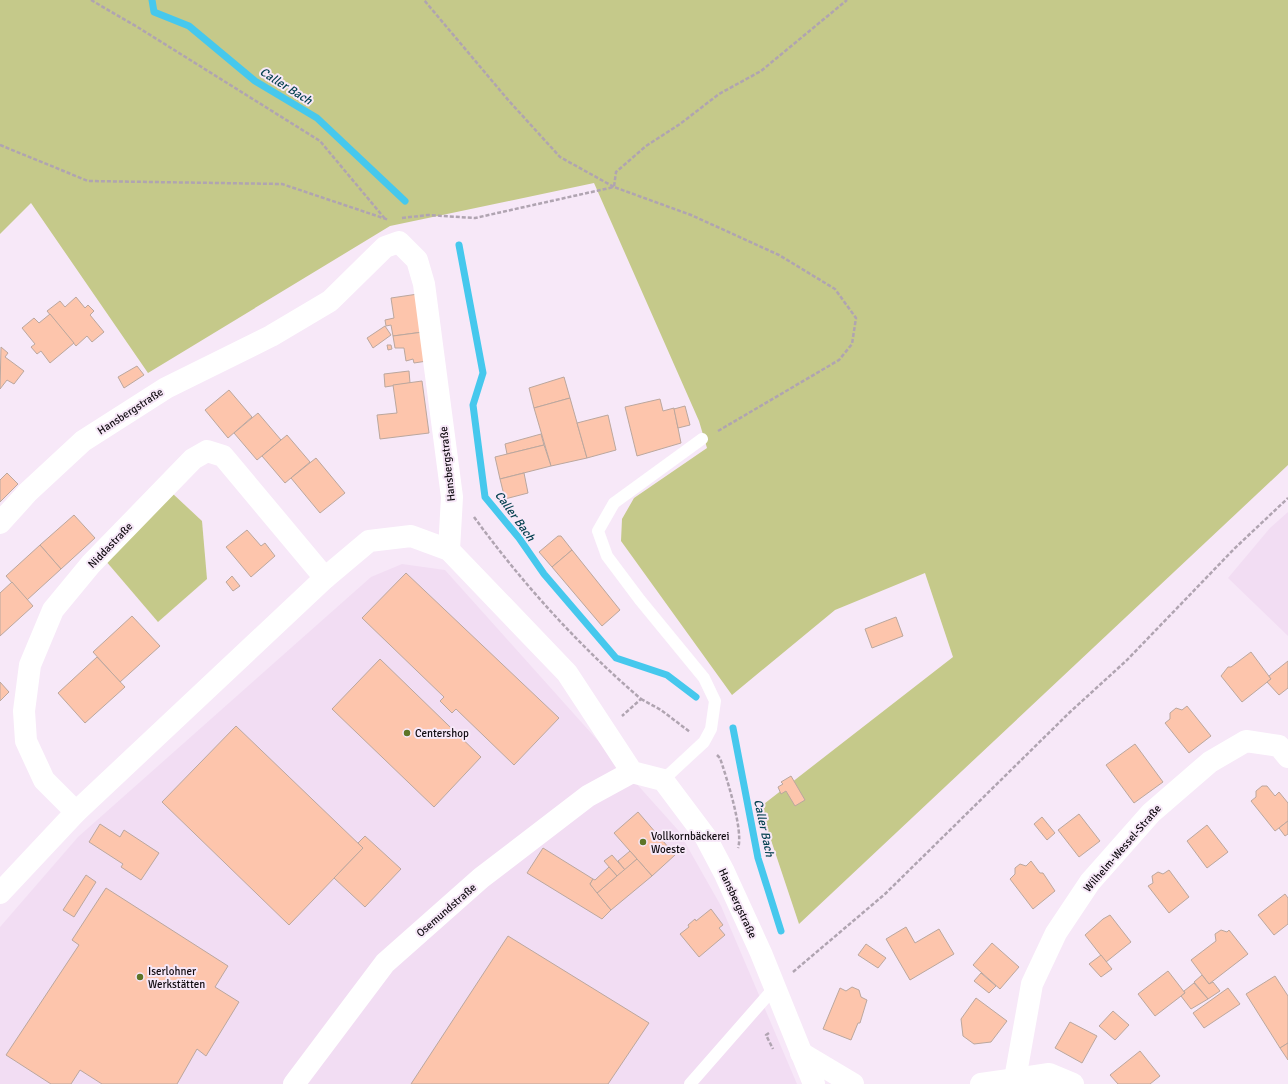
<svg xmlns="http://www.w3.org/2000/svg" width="1288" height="1084" viewBox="0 0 1288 1084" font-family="Signika,sans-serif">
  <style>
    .built { fill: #f2ddf3 }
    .green { fill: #c5c98a }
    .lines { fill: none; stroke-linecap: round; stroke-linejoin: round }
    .stream { stroke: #46c8ed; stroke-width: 7 }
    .building { fill: #fdc5ac; stroke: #bba79e }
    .path { stroke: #b0a4b1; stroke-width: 2.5; stroke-dasharray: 4 2; stroke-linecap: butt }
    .lane { stroke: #fff; stroke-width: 12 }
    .street { stroke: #fff; stroke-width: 22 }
    .poi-dot { fill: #5d7528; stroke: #f7e8f8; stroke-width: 1.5 }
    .labels { text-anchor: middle; stroke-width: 4; stroke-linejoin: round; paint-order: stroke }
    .street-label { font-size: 11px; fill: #100b10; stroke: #f7e8f8 }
    .poi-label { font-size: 11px; fill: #100b10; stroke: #f7e8f8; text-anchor: start }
    .water-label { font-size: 12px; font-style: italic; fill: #054150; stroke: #f7e8f8 }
  </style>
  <rect width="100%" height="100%" fill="#f7e8f8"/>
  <g class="built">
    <path d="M1288,512V636L1228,578L1270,528Z"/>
    <path d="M402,564L445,570L678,830L721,906L797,1084H0V927L78,837L371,577Z"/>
  </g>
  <g class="green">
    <path d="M0,0H1288V465L799,924L760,807L953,657L925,573L835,610L732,695L621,541L622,519L634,498L707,448L699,421L594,183L390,226L148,373L31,203L0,234Z"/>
    <path d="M172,493L202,521L207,579L158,622L105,560Z"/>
  </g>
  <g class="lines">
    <g class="stream">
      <path d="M152,0L154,12L189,26L255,81L317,118L405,201"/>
      <path d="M459,245L483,373L473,405L485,497L519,538L544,574L616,658L667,675L696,697"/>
      <path d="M733,728L758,858L781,931"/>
    </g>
  </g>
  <g class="building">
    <path d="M418,294L423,332L393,336L391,325L386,326L385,320L394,318L391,298Z"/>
    <path d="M76,297L85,308L88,305L94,311L90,315L104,332L92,342L87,336L76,346L47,311L60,301L65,307Z"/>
    <path d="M50,314L74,343L50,363L41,351L37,354L31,347L35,344L22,328L34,318L39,323Z"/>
    <path d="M385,326L391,335L373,348L367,338Z"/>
    <path d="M423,332L427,361L414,363L413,359L406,361L404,348H395L393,336Z"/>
    <path d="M387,345H391L392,349L388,350Z"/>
    <path d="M1,347L8,353L5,357L24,371L14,384L7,380L0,389Z"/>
    <path d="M137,366L144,375L124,388L118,377Z"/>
    <path d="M409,371L410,383L385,387L384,374Z"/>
    <path d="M564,377L570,398L534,408L529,388Z"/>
    <path d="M422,381L429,433L380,439L377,415L397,413L393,385Z"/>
    <path d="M229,390L252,417L228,438L205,410Z"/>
    <path d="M570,398L587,458L551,466L534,408Z"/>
    <path d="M660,399L663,411L674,408L681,443L637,456L625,407Z"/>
    <path d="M685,406L690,425L678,428L674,409Z"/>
    <path d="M258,413L281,440L257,460L234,433Z"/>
    <path d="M608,415L616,450L587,458L577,423Z"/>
    <path d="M541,434L544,445L507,454L505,444Z"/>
    <path d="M287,435L310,462L285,483L262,456Z"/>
    <path d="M544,445L551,466L500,479L495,457Z"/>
    <path d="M316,458L345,493L320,513L291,478Z"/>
    <path d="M7,473L18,484L0,502V480Z"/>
    <path d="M524,473L528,493L505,499L500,479Z"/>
    <path d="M74,515L95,538L61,569L40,545Z"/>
    <path d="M247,530L261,546L265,543L275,556L251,577L226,547Z"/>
    <path d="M558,536H561L572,550L552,567L539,552Z"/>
    <path d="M40,545L61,569L27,600L6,576Z"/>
    <path d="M572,550L620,610L602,626L552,567Z"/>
    <path d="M406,573L559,718L514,765L456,709L452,713L440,701L444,697L362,618Z"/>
    <path d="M232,576L240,586L233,591L226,582Z"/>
    <path d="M12,582L33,606L0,636V593Z"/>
    <path d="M132,616L160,646L120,682L93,652Z"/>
    <path d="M896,617L903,636L872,648L865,629Z"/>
    <path d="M1251,652L1271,679L1242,702L1221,676L1228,667H1231Z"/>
    <path d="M97,657L125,687L85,723L58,693Z"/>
    <path d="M380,659L481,757L434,807L332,709Z"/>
    <path d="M1288,661V688L1279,695L1267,682L1271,679L1269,676Z"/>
    <path d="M0,682L9,692L0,701Z"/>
    <path d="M1187,706L1211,736L1189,753L1165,723L1170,719V713L1176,708L1182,710Z"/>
    <path d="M236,726L363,848L289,925L162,802Z"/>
    <path d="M1135,744L1163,782L1134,803L1106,765Z"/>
    <path d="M791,776L805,800L795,806L786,791L781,794L778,787L783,784L781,782Z"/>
    <path d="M1262,786H1267L1275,796L1279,792L1288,803V821L1275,831L1251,801L1256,797V791Z"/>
    <path d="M638,812L675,855L652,876L614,833Z"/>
    <path d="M1079,814L1100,841L1079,857L1058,830Z"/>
    <path d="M1042,817L1055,833L1047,840L1034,824Z"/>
    <path d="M1288,821V834L1285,836L1279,828Z"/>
    <path d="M100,824L120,837L124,830L159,853L141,880L121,867L123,864L89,842Z"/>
    <path d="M1207,825L1228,852L1207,868L1187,841Z"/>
    <path d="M365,836L401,869L365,907L334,878L363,848L358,843Z"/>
    <path d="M543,848L593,879L590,884L611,910L602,919L527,873Z"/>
    <path d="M630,851L637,859L625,870L618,861Z"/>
    <path d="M612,855L625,870L617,876L604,861Z"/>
    <path d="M637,859L652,876L611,910L597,893Z"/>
    <path d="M1031,861L1040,873H1043L1055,891L1033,909L1010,879L1015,874V868L1020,864L1026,866Z"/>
    <path d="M609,867L617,876L597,893L590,884L593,879L595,880Z"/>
    <path d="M1169,870L1189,897L1169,913L1148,886L1153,883L1152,876L1158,872L1163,874Z"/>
    <path d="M86,875L96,882L74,917L63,910Z"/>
    <path d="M106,888L228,966L215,987L239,1002L206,1056L197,1049L177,1084H102L80,1070L71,1084H51L6,1055L79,945L72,940Z"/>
    <path d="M1285,894L1288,898V924L1274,935L1258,915Z"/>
    <path d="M711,909L723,925L719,928L725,935L699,957L680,934L689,927L688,925L695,919L696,921Z"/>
    <path d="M1110,915L1131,942L1106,962L1085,935L1103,919Z"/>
    <path d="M906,927L915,943L939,929L954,954L910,980L886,939Z"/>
    <path d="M1221,930L1227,932L1229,930L1248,954L1209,984L1191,960L1216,941L1215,934Z"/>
    <path d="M508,936L649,1023L608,1084H411Z"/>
    <path d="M992,943L1019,967L1000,989L973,965Z"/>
    <path d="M866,944L886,958L878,968L858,955Z"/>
    <path d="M1101,955L1112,969L1101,977L1089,964Z"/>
    <path d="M1168,971L1185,993L1155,1016L1138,994Z"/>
    <path d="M981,973L996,986L989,993L974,981Z"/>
    <path d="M1202,975L1209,984L1213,982L1220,991L1208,999L1194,982Z"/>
    <path d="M1275,976L1288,996V1043L1280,1048L1246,994Z"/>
    <path d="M1194,983L1208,999L1191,1009L1181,996L1185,993L1184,991Z"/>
    <path d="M852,987L859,990L861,997L867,1000L860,1023H858L851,1040L823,1029L840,988L846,991Z"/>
    <path d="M1228,988L1240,1004L1204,1028L1193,1013Z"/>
    <path d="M976,998L1007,1021L991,1042L974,1044L963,1036L961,1019Z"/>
    <path d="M1113,1011L1129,1025L1115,1040L1099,1026Z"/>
    <path d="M1070,1022L1097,1036L1082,1063L1055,1048Z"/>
    <path d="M1288,1043V1060L1280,1048Z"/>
    <path d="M1140,1051L1160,1076L1150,1084H1118L1110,1075Z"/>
  </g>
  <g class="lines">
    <g class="path">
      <path d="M91,0L139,28L320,141L386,220"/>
      <path d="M0,145L88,181L282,184L389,220"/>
      <path d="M402,218L428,215L475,218L614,187L560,157L509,101L424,0"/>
      <path d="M718,431L839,360L852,344L856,318L835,289L779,255L691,215L614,187L616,172L646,146L680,124L719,94L761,71L847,0"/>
      <path d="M474,517C523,584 578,645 641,699L622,716"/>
      <path d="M641,699L661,710L690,732"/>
      <path d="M717,755L720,758C726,776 744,831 738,848"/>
      <path d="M793,972L885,894L1069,713L1127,660L1234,549L1288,498"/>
      <path d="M769,1033L766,1035L773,1049"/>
    </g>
    <g class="lane">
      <path d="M663,780L704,742L711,729L715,701L704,678L640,600L607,556L598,531L614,503L702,439"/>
      <path d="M690,1084L775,987"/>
    </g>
    <g class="street">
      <path d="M0,523L28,492L83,441L166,388L271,336L330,301L385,247L399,242L417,260L424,284L452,497L449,550"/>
      <path d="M76,812L44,780L26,741L24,711L30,665L53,610L91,564L193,459L207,451L223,456L325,578"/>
      <path d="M0,893L76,812L325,578L369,541L411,536L449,550L567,673L632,772L663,780L705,836L724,872L761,953L814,1084"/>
      <path d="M801,1053L853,1084"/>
      <path d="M1015,1079L1032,984L1056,933L1090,882L1151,813L1210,762L1246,741L1279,746L1288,757"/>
      <path d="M294,1084L385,963L481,878L588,796L632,772"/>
      <path d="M981,1084L1049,1074L1073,1084"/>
    </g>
  </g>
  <g class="poi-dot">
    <circle cx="407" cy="733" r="4"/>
    <circle cx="643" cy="842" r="4"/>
    <circle cx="140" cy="977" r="4"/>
  </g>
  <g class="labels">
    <g class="street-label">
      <text transform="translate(130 411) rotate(-33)" y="4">Hansbergstraße</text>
      <text transform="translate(447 464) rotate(-96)" y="4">Hansbergstraße</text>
      <text transform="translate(110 545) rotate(-46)" y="4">Niddastraße</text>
      <text transform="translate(1122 848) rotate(-49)" y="4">Wilhelm-Wessel-Straße</text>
      <text transform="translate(738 903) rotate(65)" y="4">Hansbergstraße</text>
      <text transform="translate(446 910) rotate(-41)" y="4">Osemundstraße</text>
    </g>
    <g class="poi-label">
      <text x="415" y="737">Centershop</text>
      <text x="651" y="840">Vollkornbäckerei<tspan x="651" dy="13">Woeste</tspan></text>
      <text x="148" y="975">Iserlohner<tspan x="148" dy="13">Werkstätten</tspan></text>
    </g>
    <g class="water-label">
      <text transform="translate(286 86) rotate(32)" y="4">Caller Bach</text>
      <text transform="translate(515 516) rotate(54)" y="4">Caller Bach</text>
      <text transform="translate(764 828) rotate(78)" y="4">Caller Bach</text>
    </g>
  </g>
</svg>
